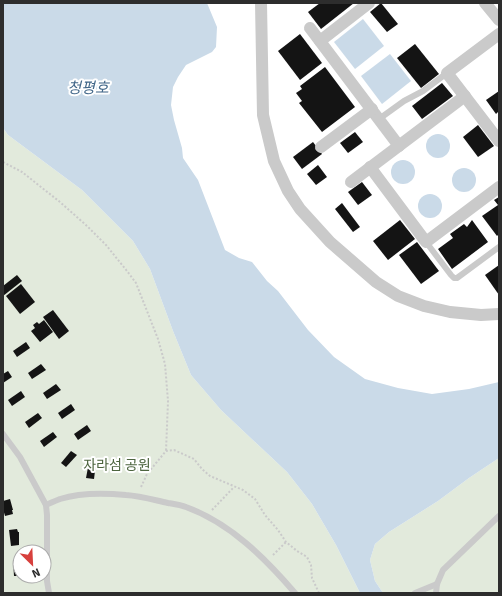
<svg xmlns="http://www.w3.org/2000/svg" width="502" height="596" viewBox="0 0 502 596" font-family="Signika,'Noto Sans KR',sans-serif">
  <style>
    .green { fill: #e2eadc; fill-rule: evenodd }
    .water { fill: #cadae8 }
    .building { fill: #141414 }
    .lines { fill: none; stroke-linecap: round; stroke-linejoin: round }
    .path { stroke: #cacaca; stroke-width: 2; stroke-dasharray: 2 2; stroke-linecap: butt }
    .lane { stroke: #cacaca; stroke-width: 6 }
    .street { stroke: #cacaca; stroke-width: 12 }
    .labels { text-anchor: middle; stroke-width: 4; stroke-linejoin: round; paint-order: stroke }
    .park-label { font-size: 14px; fill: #4d653f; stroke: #fff }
    .water-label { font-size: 15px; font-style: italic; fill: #426789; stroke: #fff }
  </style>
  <rect width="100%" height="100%" fill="#fff"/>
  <g class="green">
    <path d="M3,128L8,135L82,190L133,241L150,269L173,331L191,375L221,410L287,472L312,504L336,545L360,593H3ZM20,552H44V576H20Z"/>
    <path d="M499,458V593H383L375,581L370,560L375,544L389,532L438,501L469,478Z"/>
  </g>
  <g class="water">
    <path d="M3,3H207L217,27L216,47L212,52L186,65L178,77L173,87L171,105L174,120L182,148L183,158L198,180L225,250L239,258L252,262L267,281L278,291L308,330L334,357L365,379L398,388L432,394L469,389L499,382V458L469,478L438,501L389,532L375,544L370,560L375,581L383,593H360L336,545L312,504L287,472L221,410L191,375L173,331L150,269L133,241L82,190L8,135L3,128Z"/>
    <path d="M363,19L384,46L355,69L334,42Z"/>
    <path d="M390,54L411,81L382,104L361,76Z"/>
    <circle cx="438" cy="146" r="12"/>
    <circle cx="403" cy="172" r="12"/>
    <circle cx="464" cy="180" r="12"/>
    <circle cx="430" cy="206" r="12"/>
  </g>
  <g class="building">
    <path d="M320,3H354L321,29L308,12Z"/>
    <path d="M381,3L398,24L387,32L370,12Z"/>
    <path d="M300,34L322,63L300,80L278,51Z"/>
    <path d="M415,44L439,74L421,88L397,58Z"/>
    <path d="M325,67L355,107L322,132L299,103L302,101L296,93L302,89L300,86Z"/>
    <path d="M442,83L453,96L422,119L412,106Z"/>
    <path d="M499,91V111L496,114L486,100Z"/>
    <path d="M478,125L494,146L478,157L463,137Z"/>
    <path d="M355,132L363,142L348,153L340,143Z"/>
    <path d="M313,142L322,154L302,169L293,157Z"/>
    <path d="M318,165L327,177L316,185L307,174Z"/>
    <path d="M362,182L372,195L358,205L348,192Z"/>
    <path d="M499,197V234L497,236L482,216L498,205L494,200Z"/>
    <path d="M342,203L360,227L353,232L335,209Z"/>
    <path d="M400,220L415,239L388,260L373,241Z"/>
    <path d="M472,220L488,242L452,269L438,249L453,238L450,234L464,224L467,227Z"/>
    <path d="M417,242L439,271L421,284L399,255Z"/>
    <path d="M499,265V295L485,275Z"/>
    <path d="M17,275L22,281L3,296V286Z"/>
    <path d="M21,284L35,302L20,314L6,296Z"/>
    <path d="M53,310L69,331L59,339L43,317Z"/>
    <path d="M44,320L53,332L40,342L31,331L35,328L33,325L37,322L39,324Z"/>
    <path d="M26,342L30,348L17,357L13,351Z"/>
    <path d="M41,364L46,370L32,379L28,373Z"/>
    <path d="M8,371L12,377L3,383V374Z"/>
    <path d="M56,384L61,390L47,399L43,393Z"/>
    <path d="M21,391L25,397L12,406L8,400Z"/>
    <path d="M71,404L75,410L62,419L58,413Z"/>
    <path d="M38,413L42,418L29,428L25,422Z"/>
    <path d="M87,425L91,431L78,440L74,434Z"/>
    <path d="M53,432L57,437L44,447L40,441Z"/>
    <path d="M71,451L77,455L66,467L61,463Z"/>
    <path d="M89,462L96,463L94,479L86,478Z"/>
    <path d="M10,499L13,510H12L13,514L5,516L3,509V501Z"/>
    <path d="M17,529L18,532H19V545L11,546L9,530Z"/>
    <path d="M13,560H20V576H14Z"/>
  </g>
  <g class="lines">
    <g class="path">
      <path d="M3,162L22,172L60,202L87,226L106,245L127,271L136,283L158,339L165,364L168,401L166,451"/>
      <path d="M141,487L147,474L166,451L174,450L194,459L202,469L210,476L243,490L255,499L265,515L278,530L286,542L297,551L307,557L311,565L312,578L319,593"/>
      <path d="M212,510L234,487"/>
      <path d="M273,555L286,542"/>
    </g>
    <g class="lane">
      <path d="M379,119L404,101L423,91L447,73"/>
      <path d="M426,242L451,275L454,278H457L499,247"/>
      <path d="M3,434L20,457L46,505L47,515V581L49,593"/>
      <path d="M46,505C50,503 55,501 60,499C79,493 106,493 126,495C141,496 154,500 168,503C174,504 181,505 186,507C230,523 265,558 295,593"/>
      <path d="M415,593L437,584"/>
      <path d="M436,593L437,584L443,570L499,516"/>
    </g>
    <g class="street">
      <path d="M261,3L263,115L274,161L288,191L300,209L330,242L376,282L398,296L424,306L450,312L481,315L499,314"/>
      <path d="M485,3L499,20"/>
      <path d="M310,28L399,146"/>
      <path d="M499,34L447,73L499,141"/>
      <path d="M320,41L369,3"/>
      <path d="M321,147L372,109"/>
      <path d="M370,167L426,242L499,187"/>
      <path d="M351,182L465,96"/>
    </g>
  </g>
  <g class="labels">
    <g class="park-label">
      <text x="117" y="470">자라섬 공원</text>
    </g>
    <g class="water-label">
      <text x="88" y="93">청평호</text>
    </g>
  </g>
  <rect width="502" height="596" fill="none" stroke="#2d2d2d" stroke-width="8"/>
  <g transform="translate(32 564) rotate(156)"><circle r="19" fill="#ffffff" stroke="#ababab"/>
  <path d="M0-3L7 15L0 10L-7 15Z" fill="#d7403d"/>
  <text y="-6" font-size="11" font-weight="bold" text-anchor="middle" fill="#2d2d2d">N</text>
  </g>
</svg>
